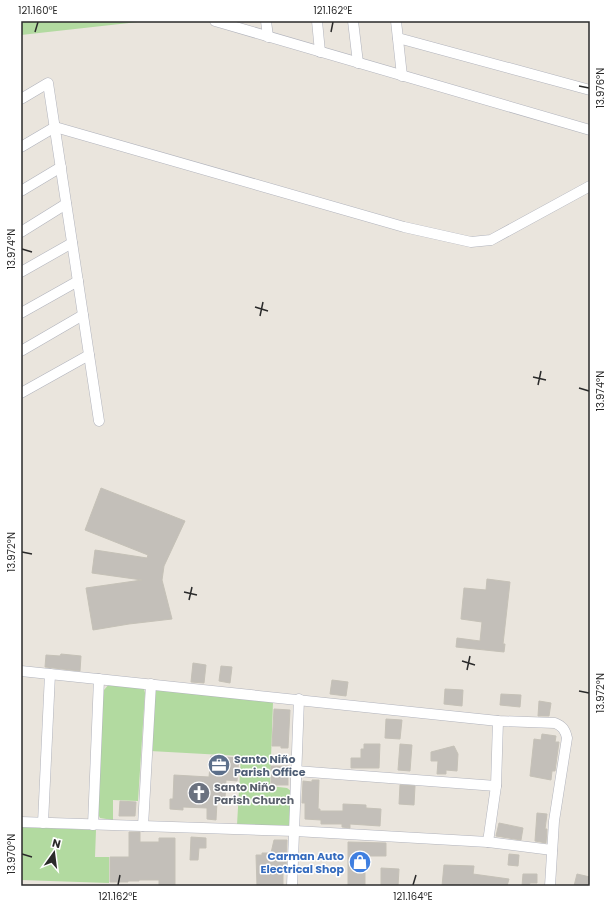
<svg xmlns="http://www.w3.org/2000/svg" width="611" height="907" viewBox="0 0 611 907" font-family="Poppins,sans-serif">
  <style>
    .green { fill: #b2daa0 }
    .building { fill: #c3bfb9; stroke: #c5c1b7 }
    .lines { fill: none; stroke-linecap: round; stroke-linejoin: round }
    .minor-casing { stroke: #b1b3bc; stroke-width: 11 }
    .minor { stroke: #fff; stroke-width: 10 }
    .ticks { fill: none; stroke: #2a2a2a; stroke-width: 1.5 }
    .labels { text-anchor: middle; stroke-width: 3; stroke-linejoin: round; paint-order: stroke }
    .service-label { font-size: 11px; font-weight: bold; fill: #4e5e75; stroke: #fff; text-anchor: start }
    .worship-label { font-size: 11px; font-weight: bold; fill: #5b616d; stroke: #fff; text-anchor: start }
    .shop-label { font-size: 11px; font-weight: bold; fill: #366cbe; stroke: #fff; text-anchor: end }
    .neatline { fill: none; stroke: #2a2a2a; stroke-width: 1.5 }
    .ticks-label { font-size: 10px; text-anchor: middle; fill: #2a2a2a }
  </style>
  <rect width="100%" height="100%" fill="#eae5dd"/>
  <g class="green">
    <path d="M21,21H147L21,35Z"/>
    <path d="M110,683L144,689L145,693L138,801L113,800V820L100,818L99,816L98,810L103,696L104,690Z"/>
    <path d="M156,689L273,702L270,786L287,788L291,791L290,823L289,826L237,825L241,756L150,751L154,692Z"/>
    <path d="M21,827L96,830L95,857H109V883L21,880Z"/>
  </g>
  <g class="building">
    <path d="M101,488L185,521L164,566L162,580L172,619L129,624L93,630L86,588L142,580L92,573L95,550L147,558L148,555L85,530Z"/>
    <path d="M487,579L510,582L503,644H505L504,652L456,647L457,638L480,641L482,622L461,619L464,588L486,590Z"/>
    <path d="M61,654L81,656L80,671L45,667L46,655L60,656Z"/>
    <path d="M193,663L206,665L204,683L191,682Z"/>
    <path d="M221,666L232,667L230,683L219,681Z"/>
    <path d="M332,680L348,682L346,696L330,694Z"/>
    <path d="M445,689L463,690L462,706L444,704Z"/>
    <path d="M501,694L521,695L520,707L500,705Z"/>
    <path d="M539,701L551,703L549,716H538Z"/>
    <path d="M274,709L290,710L288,748H281V746H272Z"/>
    <path d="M386,719L402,720L400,739L385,738Z"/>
    <path d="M542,734L556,736L555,742H559L555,771H552L551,780L530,776L534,739L541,740Z"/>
    <path d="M364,744H380L379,768H351V758H361V749H364Z"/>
    <path d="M400,744L412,745L410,771L398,770Z"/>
    <path d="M454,746L458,754L457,771L446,770V774H437L438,761H431V752Z"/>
    <path d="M211,756L239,758L237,781L226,780L225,799L221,798L220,802H217L216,820L207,819V808L183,807V810L170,809V799H173L174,775L209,777Z"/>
    <rect x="271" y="766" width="17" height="19"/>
    <path d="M312,780H319L318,809H320V811H343V804L366,805V808L381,809L380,826L350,824V828L342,827V824H321V820L305,819V803H302L303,781L312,782Z"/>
    <path d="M400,785L415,786L414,805L399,804Z"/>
    <path d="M120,801L136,802L135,816H119Z"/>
    <path d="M537,813L547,814L545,829H547L546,843L535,841Z"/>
    <path d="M499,823L523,828L521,840L496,836Z"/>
    <path d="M129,832H140V842H159V838H175V885H159V880H139V881H128V882H110V857H129Z"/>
    <path d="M191,837L206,838V848H199L198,860H190Z"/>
    <path d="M274,840H287L286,873H283V886H257L256,855H262V853H271Z"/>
    <path d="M348,842L386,843V856H365V886H348Z"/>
    <path d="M509,854L519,855L518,866L508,865Z"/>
    <path d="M444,865L474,866L473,874L509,879L507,886H490L470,884V886H442Z"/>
    <path d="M381,868L399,869L398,886H381Z"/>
    <path d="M523,874H537V883H530L529,886H522Z"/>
    <path d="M577,874L590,877V886H574Z"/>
  </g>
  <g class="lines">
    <g class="minor-casing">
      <g id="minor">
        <path d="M215,21L590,130"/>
        <path d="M266,21L268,37"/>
        <path d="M317,21L320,52"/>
        <path d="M353,21L358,63"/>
        <path d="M396,21L402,76"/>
        <path d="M398,38L590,90"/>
        <path d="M21,99L48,83L99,421"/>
        <path d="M21,147L55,127L404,227L471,242L491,240L590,186"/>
        <path d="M21,191L61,167"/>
        <path d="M21,232L66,204"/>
        <path d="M21,272L72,243"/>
        <path d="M21,313L78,281"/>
        <path d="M21,351L83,315"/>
        <path d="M21,393L89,355"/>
        <path d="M21,671L498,721L555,723C562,726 565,729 567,738L554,821L550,886"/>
        <path d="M296,771L496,786"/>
        <path d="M21,822L295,831L488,842L552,850"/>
        <path d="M43,823L50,674"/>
        <path d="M93,825L99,679"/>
        <path d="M143,826L151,684"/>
        <path d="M488,842L496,786L498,721"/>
        <path d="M292,886L299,699"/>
      </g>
    </g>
    <use href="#minor" class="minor"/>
  </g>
  <path class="ticks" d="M35,32L38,22M331,32L333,22M579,86L589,88M22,249L32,252M255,307L268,311M260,316L263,302M533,377L546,380M538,385L541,371M579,388L589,391M22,552L32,554M184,592L197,595M189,600L192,587M462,661L475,665M467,670L470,656M579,691L589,693M22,854L32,857M118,885L120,875M413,885L416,875"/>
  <defs>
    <g id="office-disc" transform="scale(1.15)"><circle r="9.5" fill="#5c6f8a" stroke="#fff"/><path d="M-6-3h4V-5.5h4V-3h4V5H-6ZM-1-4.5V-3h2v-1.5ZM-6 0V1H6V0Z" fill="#fff"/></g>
    <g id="church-disc" transform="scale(1.15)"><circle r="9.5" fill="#6b7280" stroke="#fff"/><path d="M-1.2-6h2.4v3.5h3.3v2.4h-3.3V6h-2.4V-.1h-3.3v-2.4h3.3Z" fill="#fff"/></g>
    <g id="shop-disc" transform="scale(1.15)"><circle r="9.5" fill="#3f7fe0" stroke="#fff"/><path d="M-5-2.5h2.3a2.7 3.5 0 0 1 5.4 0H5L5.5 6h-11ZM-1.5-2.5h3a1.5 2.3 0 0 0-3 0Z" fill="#fff"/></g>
  </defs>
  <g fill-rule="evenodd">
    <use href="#office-disc" x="219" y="765"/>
    <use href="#church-disc" x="199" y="793"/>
    <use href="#shop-disc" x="360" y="862"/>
  </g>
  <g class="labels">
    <g class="service-label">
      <text x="234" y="763">Santo Niño<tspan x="234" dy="13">Parish Office</tspan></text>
    </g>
    <g class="worship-label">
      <text x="214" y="791">Santo Niño<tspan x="214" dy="13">Parish Church</tspan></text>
    </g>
    <g class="shop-label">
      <text x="344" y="860">Carman Auto<tspan x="344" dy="13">Electrical Shop</tspan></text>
    </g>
  </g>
  <rect width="611" height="907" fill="none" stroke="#ffffff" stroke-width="44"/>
  <g transform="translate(54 853) rotate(14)" stroke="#ffffff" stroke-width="3" paint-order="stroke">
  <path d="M0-3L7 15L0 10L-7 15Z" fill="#2a2a2a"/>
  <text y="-6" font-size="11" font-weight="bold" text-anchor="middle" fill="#2a2a2a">N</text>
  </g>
  <rect x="22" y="22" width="567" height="863" class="neatline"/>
  <g class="ticks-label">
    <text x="38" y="14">121.160°E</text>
    <text x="333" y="14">121.162°E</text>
    <text transform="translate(600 88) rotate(-90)" y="4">13.976°N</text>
    <text transform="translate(11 249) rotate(-90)" y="4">13.974°N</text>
    <text transform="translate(600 391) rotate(-90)" y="4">13.974°N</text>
    <text transform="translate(11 552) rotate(-90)" y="4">13.972°N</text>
    <text transform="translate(600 693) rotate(-90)" y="4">13.972°N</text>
    <text transform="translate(11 854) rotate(-90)" y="4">13.970°N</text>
    <text x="118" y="900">121.162°E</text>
    <text x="413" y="900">121.164°E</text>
  </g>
</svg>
